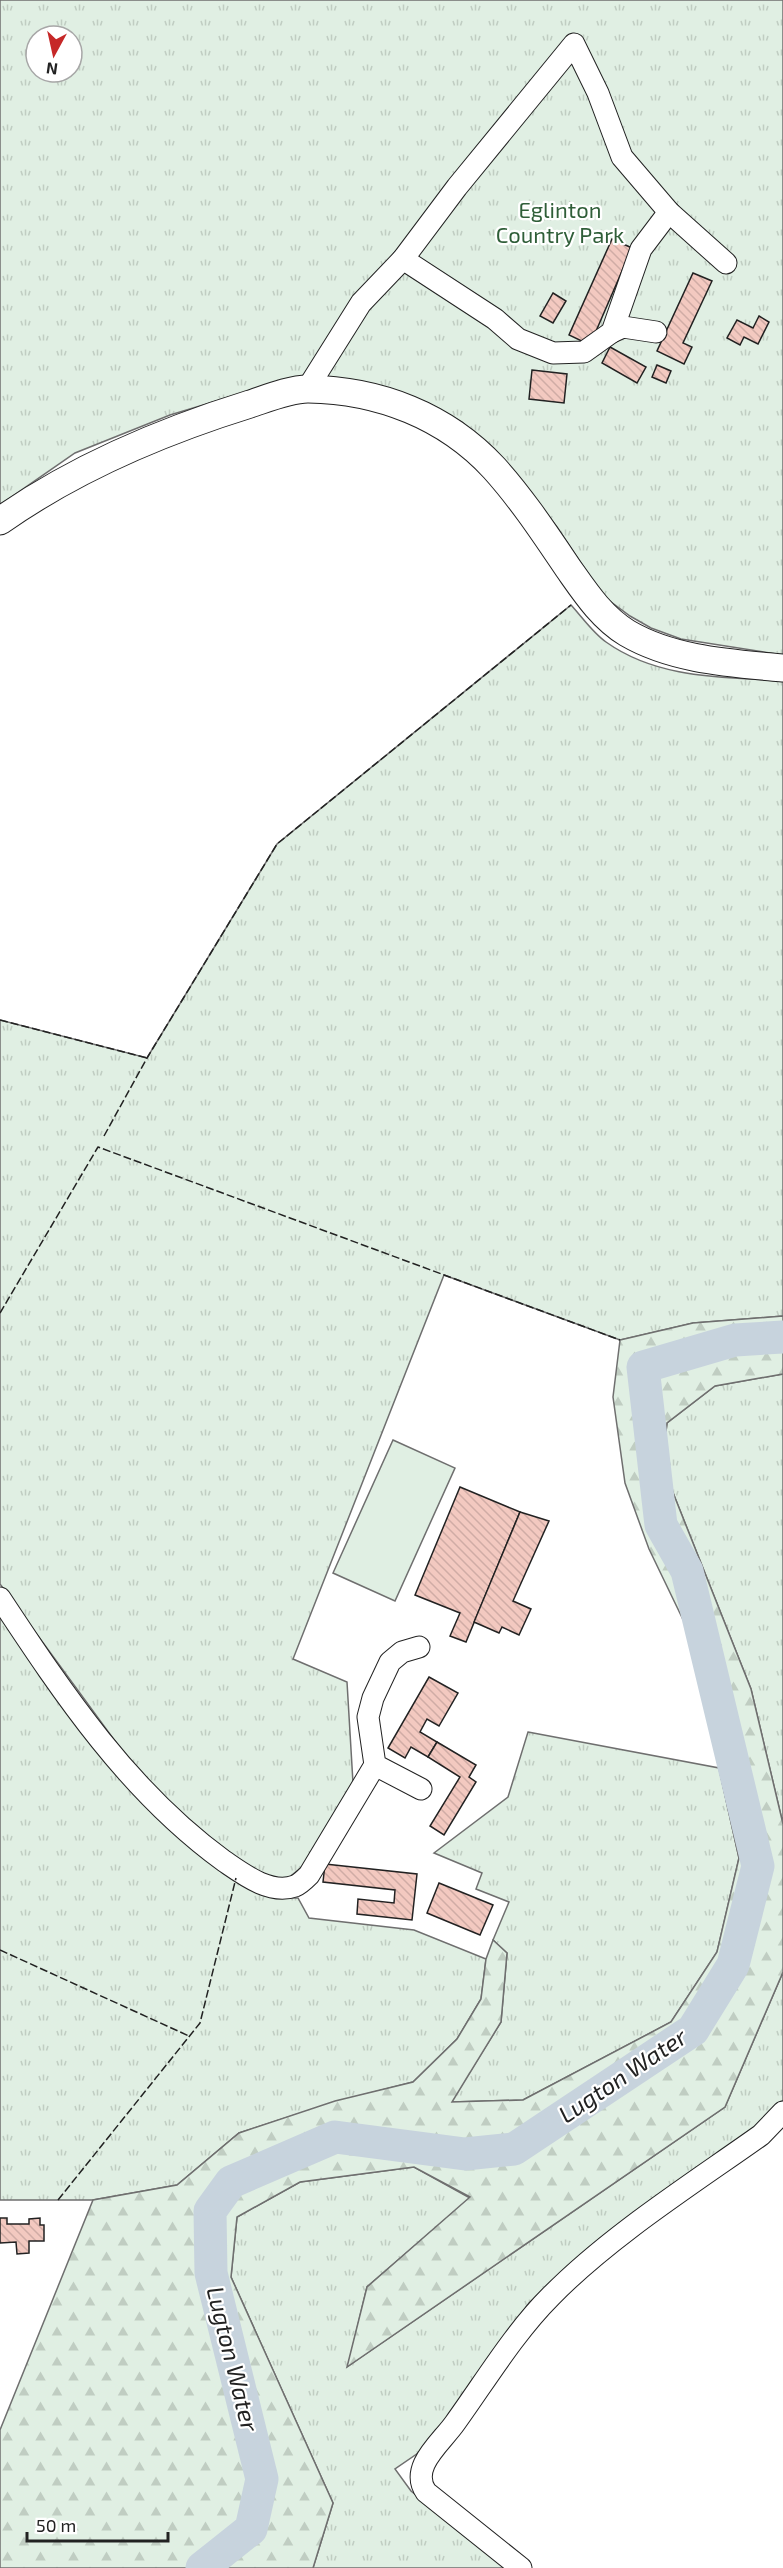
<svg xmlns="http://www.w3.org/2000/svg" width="783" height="2568" viewBox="0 0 783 2568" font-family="'Exo 2',sans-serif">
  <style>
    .grass { fill: url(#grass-tufts); stroke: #6f6f6f; stroke-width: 1.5; fill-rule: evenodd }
    .forest { fill: url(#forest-firs); stroke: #6f6f6f; stroke-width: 1.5 }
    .pitch { fill: #e0efe3; stroke: #6f6f6f; stroke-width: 1.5 }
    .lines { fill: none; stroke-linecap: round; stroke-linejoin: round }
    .river { stroke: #c7d3dd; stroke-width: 33 }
    .building { fill: url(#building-back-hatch); stroke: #222; stroke-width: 1.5 }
    .minor-casing { stroke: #222; stroke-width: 23 }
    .major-casing { stroke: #222; stroke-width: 29 }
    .minor { stroke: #fff; stroke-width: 21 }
    .major { stroke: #fff; stroke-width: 27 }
    .fence { stroke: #222; stroke-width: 1.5; stroke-dasharray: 8 3; stroke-linecap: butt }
    .labels { text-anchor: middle; stroke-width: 4.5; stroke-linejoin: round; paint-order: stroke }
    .park-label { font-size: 22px; fill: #2f5e38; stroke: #fff }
    .water-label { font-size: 24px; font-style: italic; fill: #222; stroke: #fff }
  </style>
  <defs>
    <pattern id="grass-tufts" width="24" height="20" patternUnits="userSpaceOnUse" patternTransform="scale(1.5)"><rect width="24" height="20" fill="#e0efe3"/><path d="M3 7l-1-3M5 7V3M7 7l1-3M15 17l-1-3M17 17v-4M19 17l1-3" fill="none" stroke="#c0cdc2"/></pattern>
    <pattern id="forest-firs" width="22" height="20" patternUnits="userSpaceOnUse" patternTransform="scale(1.5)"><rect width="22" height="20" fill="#e0efe3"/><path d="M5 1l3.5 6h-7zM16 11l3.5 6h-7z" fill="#c0cdc2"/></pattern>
    <pattern id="building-back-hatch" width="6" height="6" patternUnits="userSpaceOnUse" patternTransform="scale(1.5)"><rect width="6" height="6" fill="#f3c9c0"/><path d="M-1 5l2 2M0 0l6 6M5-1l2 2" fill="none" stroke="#d0aca5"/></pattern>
  </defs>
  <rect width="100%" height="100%" fill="#fff"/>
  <g class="grass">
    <path d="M0,0H783V655L681,639L651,628L630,616L603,596L557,527L514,472L462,422L428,403L392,389L289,379L170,415L75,453L0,505ZM36,36H72V72H36Z"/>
    <path d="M571,605C582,617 593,633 606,642C658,679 722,677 783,681V1316L693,1323L620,1340L444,1275L293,1659L347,1682L353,1783L303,1866L287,1879L267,1876L251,1869L176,1811L123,1752L0,1584V1020L147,1058L277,844Z"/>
    <path d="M783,1374V1824L751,1689L662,1465L667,1423L715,1386Z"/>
    <path d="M0,1611L65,1709L236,1878C256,1893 273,1899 298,1898L309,1918L414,1930L486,1959L481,1999L457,2039L413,2082L335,2102L239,2133L177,2185L93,2200H0Z"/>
    <path d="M528,1732L719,1768L739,1858L717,1952L671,2022L523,2100L451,2102L501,2022L507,1953L493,1940L509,1902L476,1889L482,1873L434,1853L508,1797Z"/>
    <path d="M783,1972V2100L762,2127L573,2262L529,2303L424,2449L395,2469L411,2491L507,2568H313L333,2503L231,2277L237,2217L300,2182L414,2167L470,2198L367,2287L348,2366L725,2107Z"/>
  </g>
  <path class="forest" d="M783,1316V1374L715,1386L667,1423L662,1465L751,1689L783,1824V1972L725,2107L347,2367L367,2287L470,2197L414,2167L300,2182L237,2217L231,2277L333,2503L313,2568H0V2430L93,2200L177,2185L239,2133L335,2101L413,2082L457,2039L481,1999L486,1959L493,1940L507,1953L501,2022L452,2102L523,2100L671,2022L717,1952L739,1858L688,1630L649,1549L625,1483L613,1397L620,1340L693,1323Z"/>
  <path class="pitch" d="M393,1440L455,1468L395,1601L333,1573Z"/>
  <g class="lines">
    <path class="river" d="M202,2568L251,2529L262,2479L211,2273L210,2211L231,2182L335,2137L465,2154L514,2149L693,2030L733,1965L758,1866L687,1571L661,1525L643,1367L735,1340L783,1337"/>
  </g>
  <g class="building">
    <path d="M612,239L632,248L590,345L569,335Z"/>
    <path d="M693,273L712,281L683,343L692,347L684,364L657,351Z"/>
    <path d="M553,293L566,301L553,323L540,316Z"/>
    <path d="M759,316L769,322L758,344L744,337L740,345L727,338L737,320L753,328Z"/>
    <path d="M610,347L646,367L637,383L602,363Z"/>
    <path d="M657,365L671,371L666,383L652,377Z"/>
    <path d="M532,370L567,374L564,403L529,399Z"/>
    <path d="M460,1487L520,1512L466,1642L450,1636L460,1613L415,1595Z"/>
    <path d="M520,1512L549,1521L513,1601L531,1609L519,1635L502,1627L499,1633L474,1622Z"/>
    <path d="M429,1677L458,1693L439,1726L427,1719L420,1732L437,1742L428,1757L411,1747L405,1758L388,1748Z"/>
    <path d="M437,1742L476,1765L469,1777L476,1782L444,1835L430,1826L460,1777L428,1757Z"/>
    <path d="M325,1864L417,1874L412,1920L357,1914L358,1899L394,1903L395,1890L323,1882Z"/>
    <path d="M439,1883L493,1905L480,1935L427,1913Z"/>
    <path d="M0,2218H7V2224H29V2219L40,2218V2225H44V2241H29V2253L17,2254L16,2242L0,2243Z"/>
  </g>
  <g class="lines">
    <g class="minor-casing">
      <g id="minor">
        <path d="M403,259L495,319L518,339L553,353L584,352L612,332L641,249L669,212"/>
        <path d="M612,332L623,327L656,332"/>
        <path d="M307,389L361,303L403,259L457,187L574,44L598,93L622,157L669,212L726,263"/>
        <path d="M0,1598C64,1695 129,1792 224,1861C243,1874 270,1895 295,1886C300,1884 305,1879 309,1875L375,1765"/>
        <path d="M419,1647L402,1652L390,1662L373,1698L368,1717L375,1765L421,1789"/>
        <path d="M521,2568L426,2492C409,2467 441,2443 455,2423C486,2380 514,2333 551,2296C610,2236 692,2184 761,2135L783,2112"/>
      </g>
    </g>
    <g class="major-casing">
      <path id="major" d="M0,521C75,468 163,431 250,404C268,398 290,389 308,389C379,390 446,416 494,468C522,499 545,534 568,568C585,592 601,617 627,633C673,660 730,663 783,668"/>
    </g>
    <use href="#minor" class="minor"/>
    <use href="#major" class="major"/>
    <g class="fence">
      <path d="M0,1020L147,1058"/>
      <path d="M104,1136L147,1058L277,844L571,605"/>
      <path d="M0,1313L98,1147L620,1340"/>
      <path d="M0,1950L189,2036"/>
      <path d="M58,2200L200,2023L236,1878"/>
    </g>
  </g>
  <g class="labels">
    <g class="park-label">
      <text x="560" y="218">Eglinton<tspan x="560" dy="25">Country Park</tspan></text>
    </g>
    <g class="water-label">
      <text transform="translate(623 2076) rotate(-34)" y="8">Lugton Water</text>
      <text transform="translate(232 2359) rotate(76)" y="8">Lugton Water</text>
    </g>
  </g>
  <g transform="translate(54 54) rotate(188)"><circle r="28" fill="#ffffff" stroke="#a7a7a7" stroke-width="1.5"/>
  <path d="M0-4.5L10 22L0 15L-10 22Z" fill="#c62828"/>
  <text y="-9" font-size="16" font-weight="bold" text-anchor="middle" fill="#222222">N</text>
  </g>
  <path d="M27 2532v9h141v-9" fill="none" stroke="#222222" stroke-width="3"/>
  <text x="36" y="2532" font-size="18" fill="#222222" stroke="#ffffff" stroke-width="4.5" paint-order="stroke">50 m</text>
</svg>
